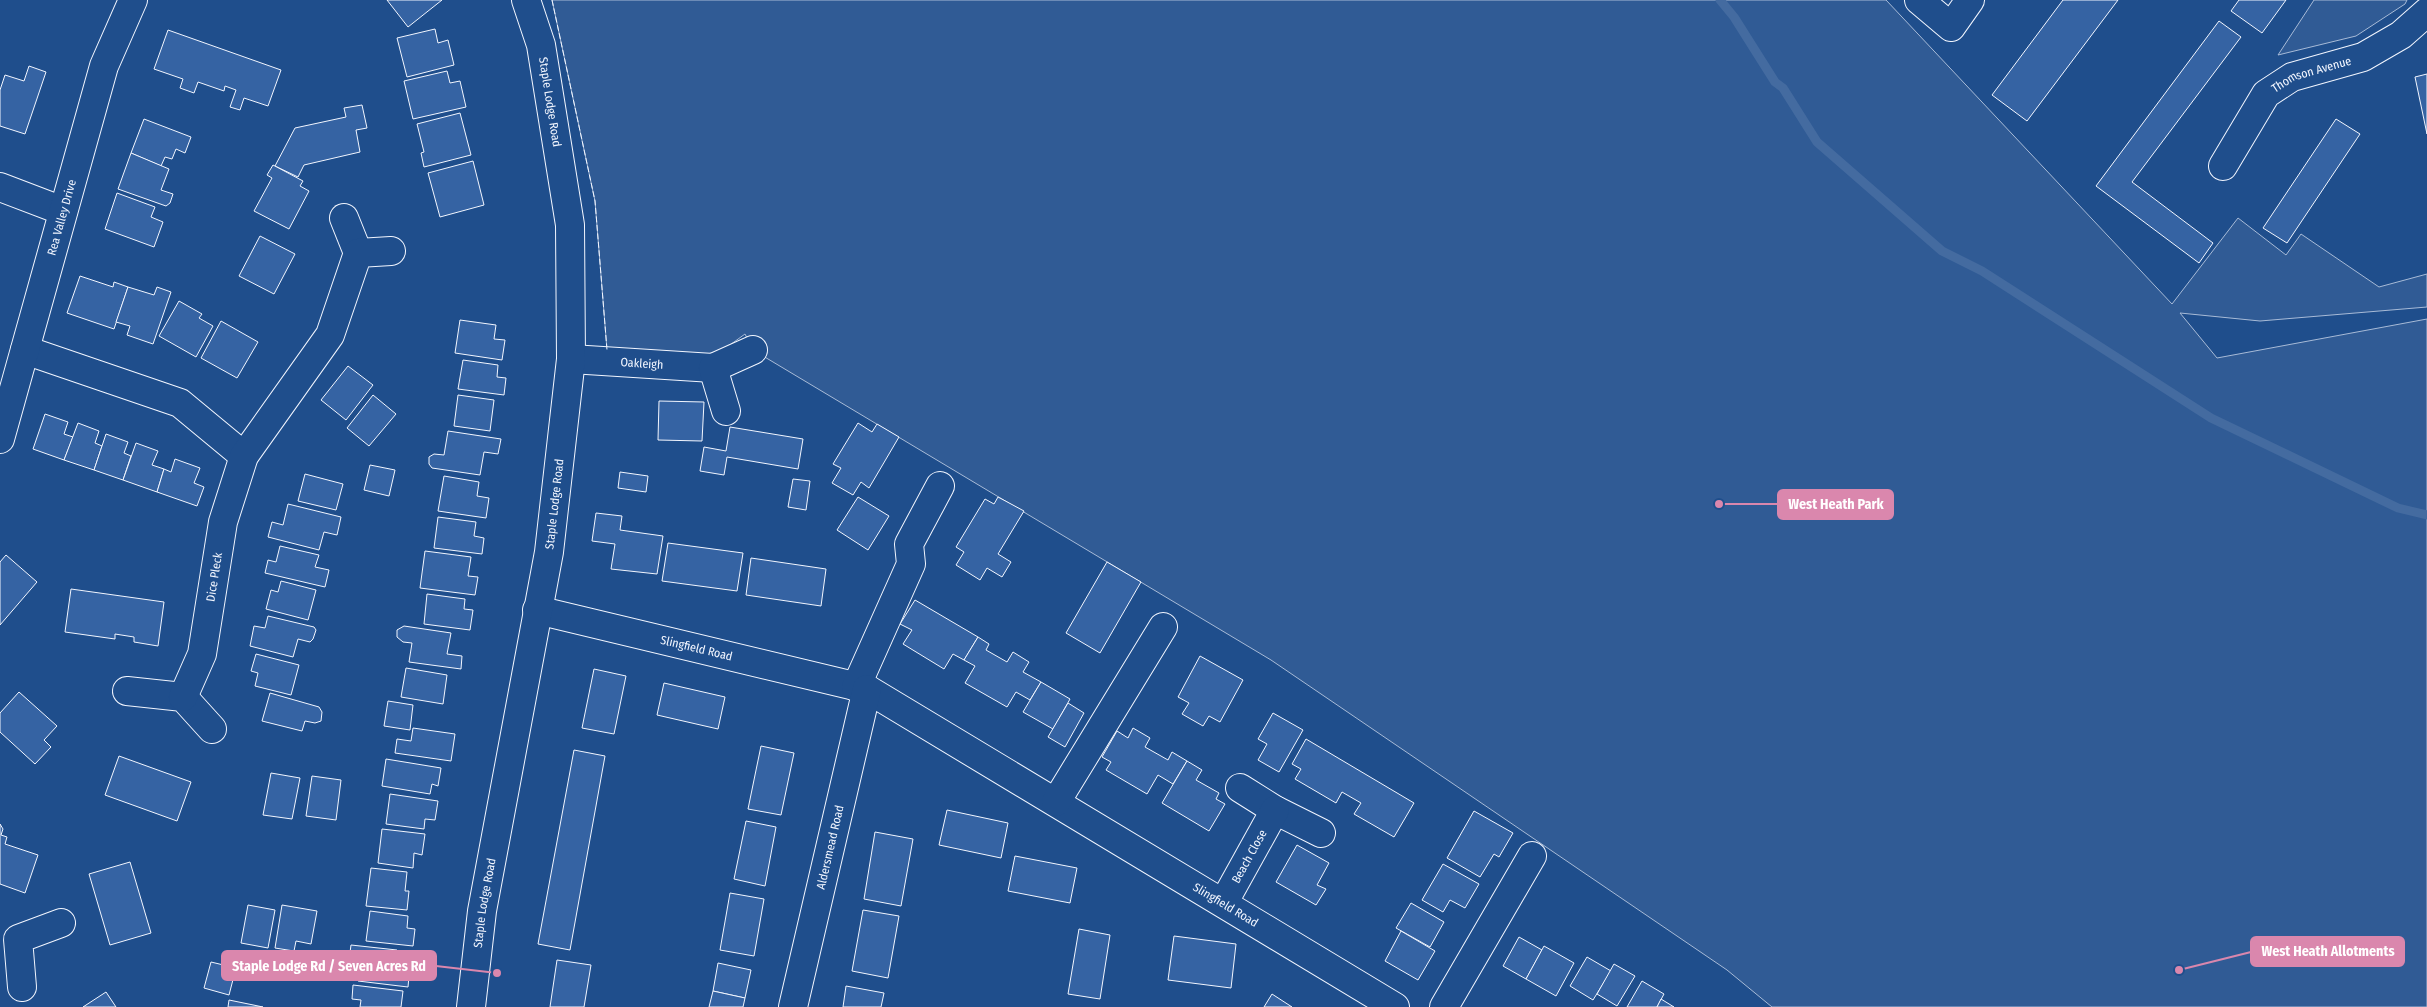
<svg xmlns="http://www.w3.org/2000/svg" width="2427" height="1007" viewBox="0 0 2427 1007" font-family="'Fira Sans Condensed',sans-serif">
  <style>
    .green { fill: #305b95; stroke: #a8bbd7 }
    .lines { fill: none; stroke-linecap: round; stroke-linejoin: round }
    .stream { stroke: #446ba0; stroke-width: 9 }
    .building { fill: #3563a3; stroke: #f2f6ff }
    .minor-casing { stroke: #f2f6ff; stroke-width: 30 }
    .minor { stroke: #1f4e8c; stroke-width: 28 }
    .fence { stroke: #f2f6ff; stroke-width: 1; stroke-dasharray: 6 2.5; stroke-linecap: butt }
    .labels { text-anchor: middle; stroke-width: 4; stroke-linejoin: round; paint-order: stroke }
    .street-label { font-size: 12px; fill: #f2f6ff; stroke: #1f4e8c }
    .leader { fill: none; stroke: #da87ad; stroke-width: 2 }
    .callout-dot { fill: #da87ad; stroke: #1f4e8c; stroke-width: 2 }
    .callout { fill: #da87ad; stroke: #da87ad; stroke-width: 2 }
    .callout-label { font-size: 14px; text-anchor: middle; font-weight: bold; fill: #fff }
  </style>
  <rect width="100%" height="100%" fill="#1f4e8c"/>
  <g class="green">
    <path d="M552,0H1886L2172,304L2238,218L2286,255L2301,234L2379,287L2427,274V307L2260,321L2180,313L2217,358L2427,319V1007H1772L1727,970L1271,660L753,350L745,334L712,358L607,350L595,201Z"/>
    <path d="M2314,0H2407L2405,4L2356,36L2278,55Z"/>
  </g>
  <g class="lines">
    <path class="stream" d="M1720,0L1734,17L1775,82L1783,88L1817,142L1942,251L1982,271L2211,418L2398,508L2427,515"/>
  </g>
  <g class="building">
    <path d="M387,0H442L408,27Z"/>
    <path d="M2063,0H2118L2027,121L1992,95Z"/>
    <path d="M2239,0H2286L2262,33L2231,11Z"/>
    <path d="M2219,21L2241,37L2132,182L2213,243L2199,263L2096,186Z"/>
    <path d="M435,29L438,43L448,40L454,65L407,77L397,38Z"/>
    <path d="M168,30L281,70L268,106L244,98L240,110L230,107L236,90L225,86L224,91L198,82L194,93L180,88L183,79L154,69Z"/>
    <path d="M29,66L46,72L25,134L0,126V90L5,75L24,81Z"/>
    <path d="M447,71L450,83L460,81L466,107L413,119L404,81Z"/>
    <path d="M2427,74V134L2415,77Z"/>
    <path d="M362,105L367,128L356,130L360,152L304,165L298,177L275,166L295,128L346,117L344,108Z"/>
    <path d="M460,113L471,155L424,167L421,153L424,152L417,124Z"/>
    <path d="M144,119L191,137L185,153L176,149L172,159L165,157L161,166L131,153Z"/>
    <path d="M2336,119L2360,134L2287,243L2263,228Z"/>
    <path d="M131,153L169,169L161,190L173,194L170,203L166,206L118,189Z"/>
    <path d="M473,161L484,205L440,217L428,173Z"/>
    <path d="M273,165L303,181L300,186L309,191L289,229L254,211L272,178L267,175Z"/>
    <path d="M117,193L155,207L151,217L163,222L154,247L105,229Z"/>
    <path d="M260,236L295,254L274,294L239,276Z"/>
    <path d="M80,276L113,287L114,282L128,287L114,329L67,313Z"/>
    <path d="M128,287L154,295L157,287L171,292L153,344L127,335L130,326L116,322Z"/>
    <path d="M179,301L202,314L199,318L213,326L196,357L159,336Z"/>
    <path d="M460,320L496,325L494,339L505,340L502,360L455,353Z"/>
    <path d="M221,321L258,342L237,378L201,358Z"/>
    <path d="M463,360L498,365L497,377L506,378L504,395L458,389Z"/>
    <path d="M348,366L373,385L346,420L321,400Z"/>
    <path d="M373,395L396,414L369,446L347,428Z"/>
    <path d="M458,395L494,400L490,431L454,426Z"/>
    <path d="M659,401L704,402L702,441L658,440Z"/>
    <path d="M45,414L68,422L64,434L73,437L64,460L33,449Z"/>
    <path d="M78,423L99,431L95,443L102,446L94,470L64,460Z"/>
    <path d="M858,423L872,432L877,424L899,437L869,488L861,482L853,495L832,483L841,468L833,464Z"/>
    <path d="M730,427L803,439L798,469L727,457L724,475L700,471L704,447L726,451Z"/>
    <path d="M448,431L501,439L498,454L484,452L480,475L432,468L429,464V457L434,454L444,455Z"/>
    <path d="M106,434L128,442L124,453L131,456L123,480L94,470Z"/>
    <path d="M136,443L158,451L152,465L164,469L157,492L123,480Z"/>
    <path d="M175,459L200,468L194,483L204,487L197,506L157,492L164,469L171,472Z"/>
    <path d="M370,465L395,470L389,496L364,490Z"/>
    <path d="M620,472L648,476L646,492L618,488Z"/>
    <path d="M305,474L343,484L336,510L298,501Z"/>
    <path d="M444,476L479,482L477,496L489,498L486,518L438,511Z"/>
    <path d="M793,479L810,481L806,510L788,507Z"/>
    <path d="M858,497L889,516L868,550L837,530Z"/>
    <path d="M998,497L1024,511L998,554L1011,562L1002,577L987,568L980,580L956,565L964,552L956,547L985,499L994,504Z"/>
    <path d="M288,504L341,517L337,535L324,532L319,550L268,537L272,522L283,525Z"/>
    <path d="M596,513L622,516L620,530L663,536L657,574L611,569L615,544L592,541Z"/>
    <path d="M438,517L476,522L474,536L484,538L482,554L434,548Z"/>
    <path d="M668,543L743,553L737,591L662,581Z"/>
    <path d="M280,546L319,555L315,567L329,570L325,587L265,573L268,560L276,562Z"/>
    <path d="M425,551L471,557L468,576L478,577L475,595L420,588Z"/>
    <path d="M6,555L37,582L0,625V562Z"/>
    <path d="M751,558L826,569L821,606L746,595Z"/>
    <path d="M1107,562L1141,582L1100,653L1066,633Z"/>
    <path d="M281,581L316,590L308,620L266,609L271,590L278,592Z"/>
    <path d="M71,589L164,602L158,646L134,642V637L115,634V639L65,632Z"/>
    <path d="M427,594L465,599L464,609L473,610L470,630L424,624Z"/>
    <path d="M915,600L978,637L964,660L953,654L944,669L903,644L912,630L900,624Z"/>
    <path d="M268,616L314,627L316,630L313,639L310,642L298,639L293,657L250,646L254,626L265,628Z"/>
    <path d="M404,626L451,633L447,654L462,656L461,669L409,662L412,643L403,642L397,637V630Z"/>
    <path d="M978,637L989,644L986,650L1007,662L1013,652L1029,662L1023,672L1041,682L1030,700L1016,692L1007,707L965,683L975,666L964,660Z"/>
    <path d="M256,654L299,665L291,695L255,686L258,673L251,671Z"/>
    <path d="M1200,656L1243,680L1220,722L1209,716L1203,726L1182,714L1189,703L1178,697Z"/>
    <path d="M406,668L447,675L443,704L401,697Z"/>
    <path d="M594,669L626,676L614,734L582,728Z"/>
    <path d="M1041,682L1070,699L1053,729L1023,712Z"/>
    <path d="M664,683L725,697L718,729L657,715Z"/>
    <path d="M19,692L57,726L44,740L51,747L35,764L0,732V713Z"/>
    <path d="M270,693L319,707L322,712L321,721L315,723L305,721L302,731L262,721Z"/>
    <path d="M388,701L413,705L410,730L384,726Z"/>
    <path d="M1068,703L1084,713L1065,747L1048,737Z"/>
    <path d="M1273,713L1303,730L1279,772L1258,760L1267,744L1258,739Z"/>
    <path d="M413,728L455,734L451,761L395,753L397,739L411,741Z"/>
    <path d="M1133,728L1150,738L1145,747L1168,760L1172,752L1187,761L1173,784L1158,775L1147,794L1106,770L1111,762L1102,757L1117,731L1128,738Z"/>
    <path d="M1306,739L1414,803L1394,837L1354,814L1361,803L1342,792L1336,803L1295,779L1301,769L1292,764Z"/>
    <path d="M761,746L794,753L781,815L748,809Z"/>
    <path d="M574,750L605,756L570,950L538,944Z"/>
    <path d="M119,756L191,782L177,821L105,795Z"/>
    <path d="M386,759L441,768L438,786L432,784L430,794L382,786Z"/>
    <path d="M1187,761L1202,770L1196,780L1219,793L1216,799L1225,804L1209,831L1162,803Z"/>
    <path d="M271,773L300,778L292,819L263,815Z"/>
    <path d="M312,776L341,780L336,820L306,816Z"/>
    <path d="M390,794L438,801L435,820L425,819L424,829L386,824Z"/>
    <path d="M947,810L1008,823L1001,858L939,845Z"/>
    <path d="M1474,811L1513,833L1499,857L1494,854L1480,877L1447,858Z"/>
    <path d="M746,821L776,827L765,886L734,879Z"/>
    <path d="M0,824L3,829L1,835L7,837L5,844L38,855L25,893L0,884Z"/>
    <path d="M382,829L425,834L422,855L414,853L413,868L378,863Z"/>
    <path d="M875,832L913,839L901,906L864,899Z"/>
    <path d="M1297,845L1329,863L1317,885L1326,889L1316,905L1276,882Z"/>
    <path d="M1015,856L1077,868L1070,903L1008,891Z"/>
    <path d="M130,862L151,933L110,945L89,874Z"/>
    <path d="M1443,864L1479,884L1465,908L1450,900L1443,912L1422,900Z"/>
    <path d="M371,868L407,872L405,891H409L407,910L366,906Z"/>
    <path d="M730,893L764,899L754,956L720,950Z"/>
    <path d="M1411,903L1444,922L1430,947L1396,928Z"/>
    <path d="M248,905L275,910L268,948L241,943Z"/>
    <path d="M282,905L317,911L311,944L296,941L294,951L275,948Z"/>
    <path d="M863,910L899,916L888,978L852,971Z"/>
    <path d="M370,911L408,916L407,928L415,929L413,946L366,941Z"/>
    <path d="M1079,929L1110,935L1100,999L1068,994Z"/>
    <path d="M1401,931L1435,951L1418,980L1385,961Z"/>
    <path d="M1174,936L1236,944L1231,988L1168,980Z"/>
    <path d="M1519,937L1542,950L1526,979L1503,966Z"/>
    <path d="M351,945L397,950L395,965L410,966L408,987L358,981L360,961L349,960Z"/>
    <path d="M1544,946L1574,963L1556,996L1526,979Z"/>
    <path d="M1587,957L1611,971L1593,1000L1570,986Z"/>
    <path d="M557,960L591,965L584,1007H550Z"/>
    <path d="M211,962L236,968L229,995L204,988Z"/>
    <path d="M718,963L751,970L745,998L713,991Z"/>
    <path d="M1614,964L1635,976L1617,1006L1597,994Z"/>
    <path d="M1642,981L1664,994L1657,1007H1627Z"/>
    <path d="M353,985L403,991L401,1007H360L361,1000L352,999Z"/>
    <path d="M846,986L884,993L881,1007H843Z"/>
    <path d="M713,991L745,998L743,1007H709Z"/>
    <path d="M106,992L116,1007H83Z"/>
    <path d="M1272,994L1292,1007H1264Z"/>
    <path d="M1661,999L1674,1007H1657Z"/>
    <path d="M229,1000L263,1007H228Z"/>
  </g>
  <g class="lines">
    <g class="minor-casing">
      <g id="minor">
        <path d="M1919,0L1951,27L1970,0"/>
        <path id="s1" d="M2223,166L2266,94L2292,77L2363,57L2401,35L2427,12"/>
        <path d="M0,187L63,211"/>
        <path d="M344,218L358,253"/>
        <path d="M25,350L180,403L244,456"/>
        <path id="s2" d="M571,359L713,368"/>
        <path d="M726,411L713,368L753,350"/>
        <path id="s3" d="M0,439L104,66L133,0"/>
        <path id="s4" d="M537,610L867,689L1395,1007"/>
        <path d="M856,687L911,564L909,544L940,486"/>
        <path d="M127,691L183,697L212,729"/>
        <path id="s5" d="M183,697L202,654L223,522L244,456L330,335L358,253L391,251"/>
        <path d="M1240,788L1275,810L1321,833"/>
        <path d="M1056,802L1163,627"/>
        <path id="s6" d="M1224,902L1275,810"/>
        <path d="M22,987L18,939L61,923"/>
        <path id="s7" d="M471,1007L482,911L549,552L571,359L570,225L541,45L526,0"/>
        <path id="s8" d="M793,1007L867,689"/>
        <path d="M1444,1007L1532,856"/>
      </g>
    </g>
    <use href="#minor" class="minor"/>
    <path class="fence" d="M552,0L595,201L607,350"/>
  </g>
  <g class="labels">
    <g class="street-label">
      <text dy="4" stroke="none"><textPath href="#s1" startOffset="134">Thomson Avenue</textPath></text>
      <text transform="translate(550 102) rotate(81)" y="4">Staple Lodge Road</text>
      <text dy="4" stroke="none"><textPath href="#s3" startOffset="230">Rea Valley Drive</textPath></text>
      <text dy="4" stroke="none"><textPath href="#s2" startOffset="71">Oakleigh</textPath></text>
      <text dy="4" stroke="none"><textPath href="#s7" startOffset="510">Staple Lodge Road</textPath></text>
      <text dy="4" stroke="none"><textPath href="#s5" startOffset="125">Dice Pleck</textPath></text>
      <text dy="4" stroke="none"><textPath href="#s4" startOffset="164">Slingfield Road</textPath></text>
      <text dy="4" stroke="none"><textPath href="#s8" startOffset="164">Aldersmead Road</textPath></text>
      <text dy="4" stroke="none"><textPath href="#s6" startOffset="52">Beach Close</textPath></text>
      <text dy="4" stroke="none"><textPath href="#s7" startOffset="105">Staple Lodge Road</textPath></text>
      <text dy="4" stroke="none"><textPath href="#s4" startOffset="758">Slingfield Road</textPath></text>
    </g>
  </g>
  <path class="leader" d="M1719 504L1778 504M2179 970L2251 952M497 973L436 966"/>
  <g class="callout-dot">
    <circle cx="1719" cy="504" r="5"/>
    <circle cx="2179" cy="970" r="5"/>
    <circle cx="497" cy="973" r="5"/>
  </g>
  <g class="callout">
    <rect x="1778" y="490" width="115" height="29" rx="5"/>
    <rect x="2251" y="937" width="153" height="29" rx="5"/>
    <rect x="222" y="951" width="214" height="29" rx="5"/>
  </g>
  <g class="callout-label">
    <text x="1836" y="509">West Heath Park</text>
    <text x="2328" y="956">West Heath Allotments</text>
    <text x="329" y="971">Staple Lodge Rd / Seven Acres Rd</text>
  </g>
</svg>
